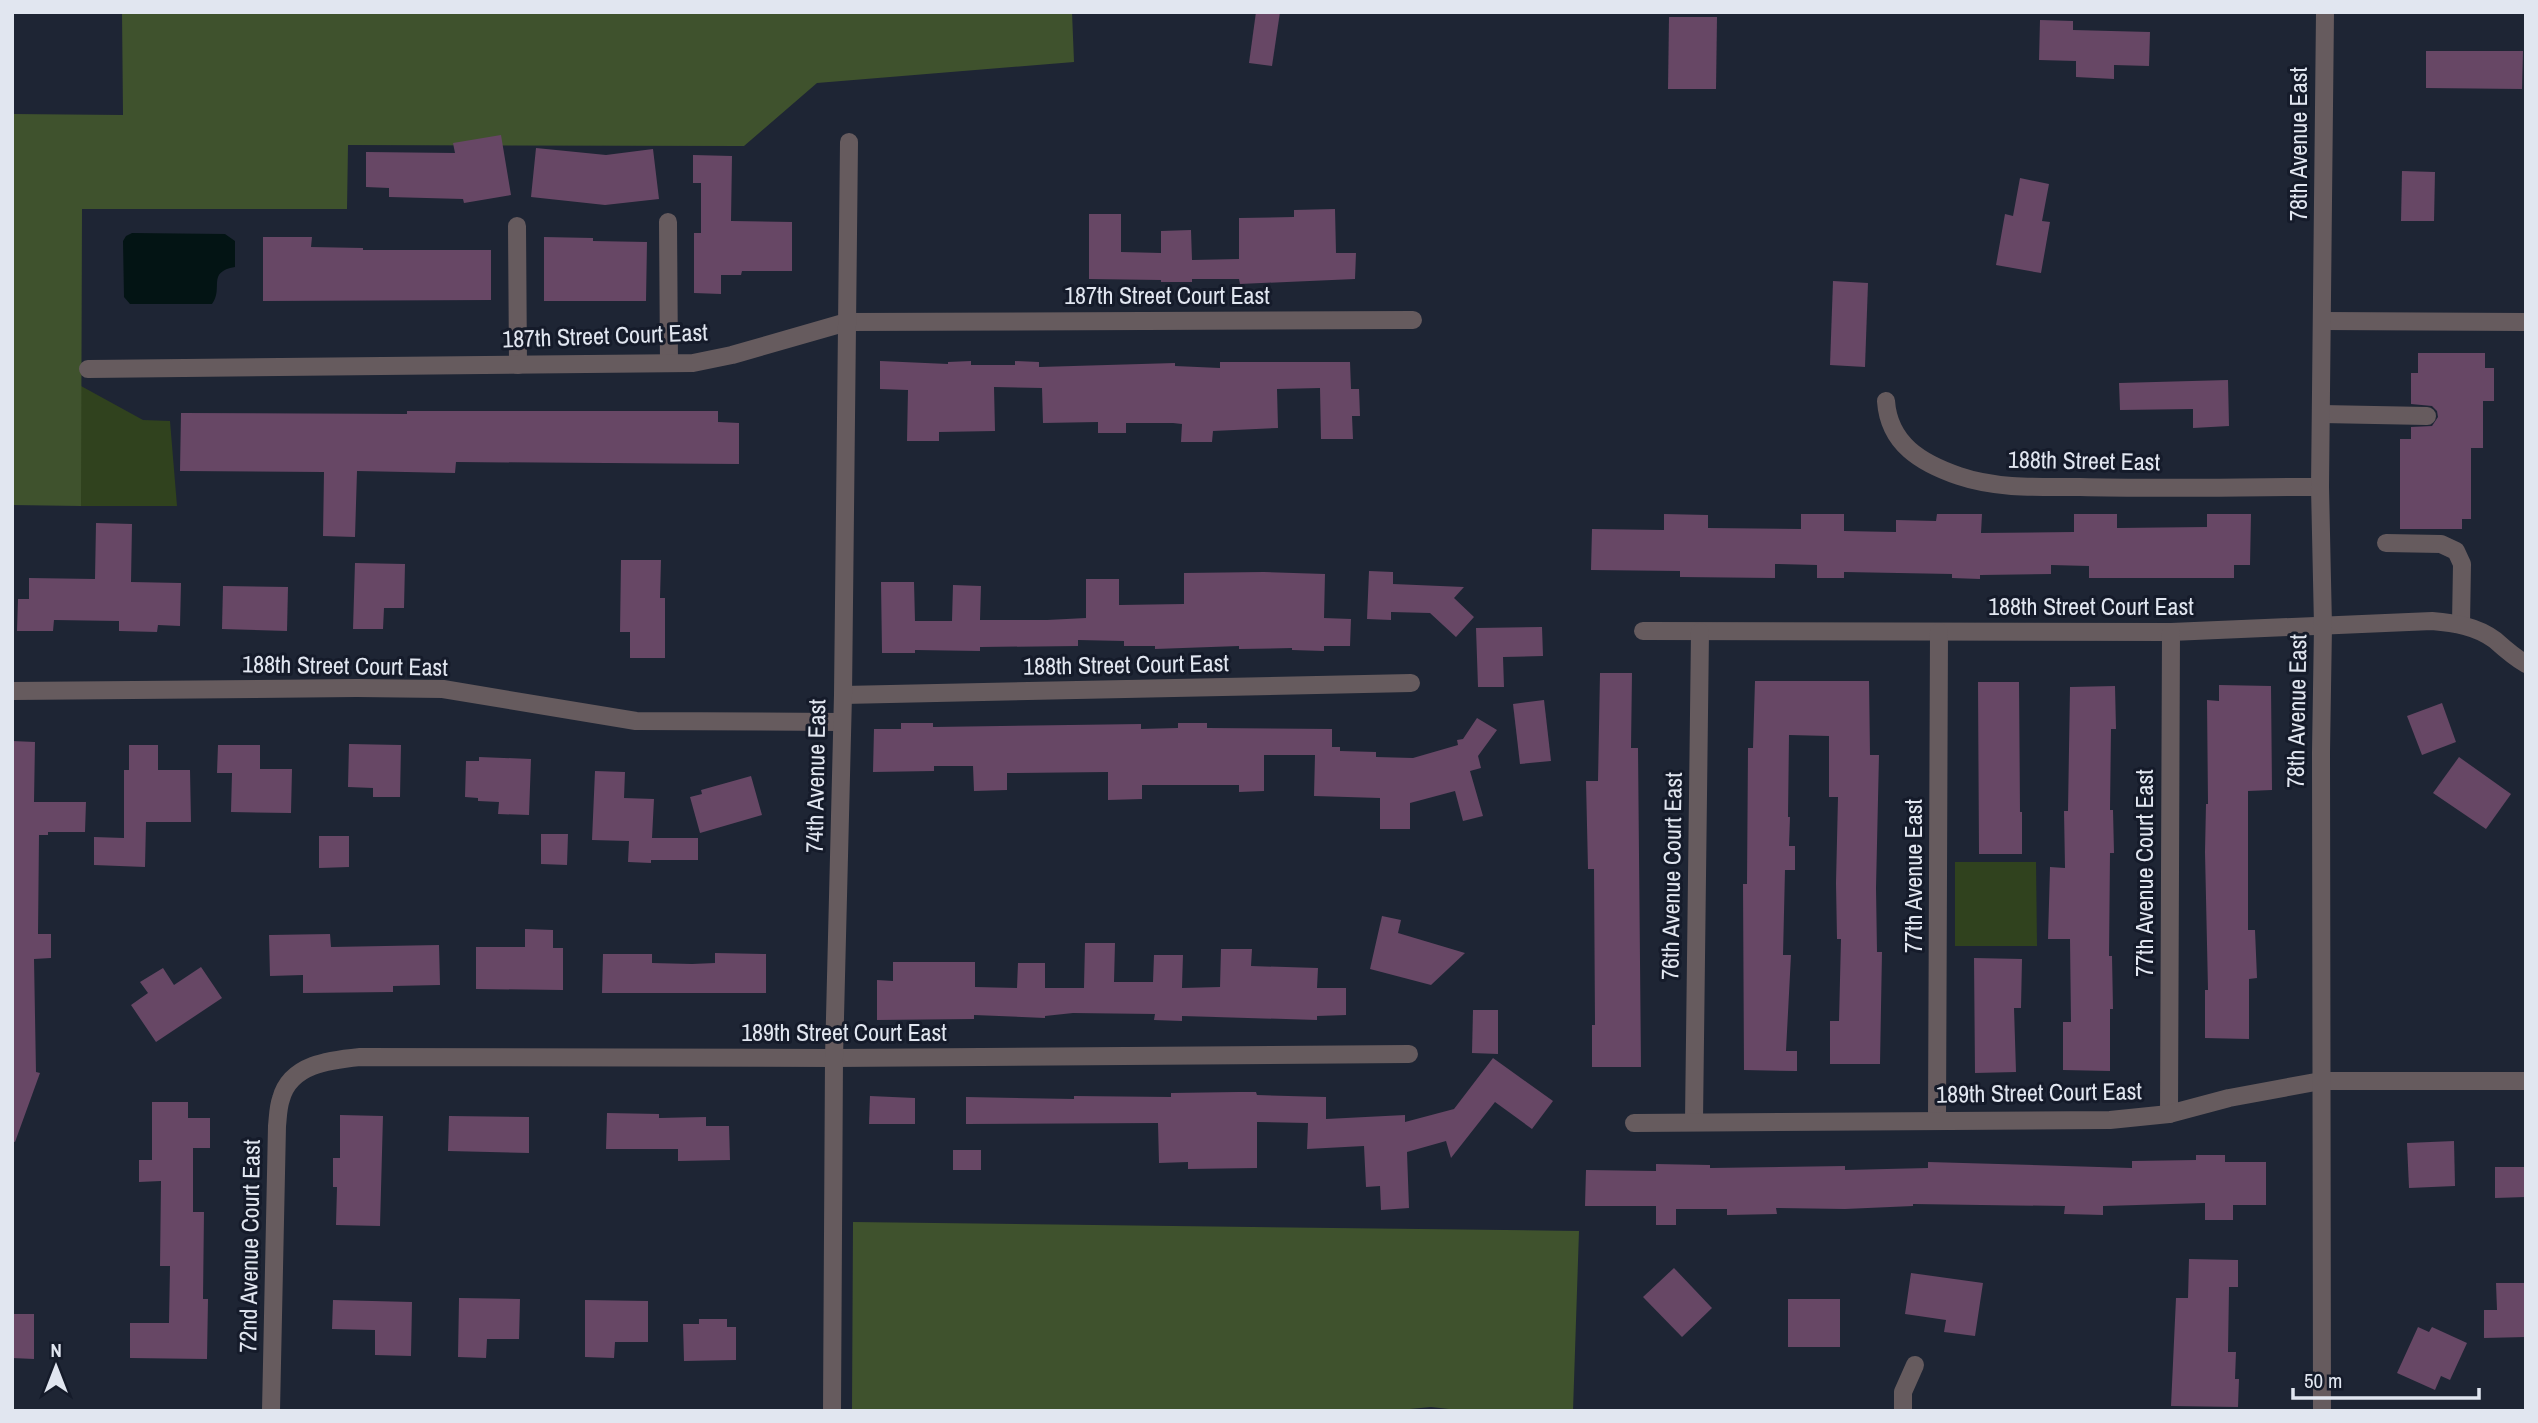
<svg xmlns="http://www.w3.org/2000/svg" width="2538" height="1423" viewBox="0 0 2538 1423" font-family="'Archivo Narrow',sans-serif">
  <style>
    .green { fill: #30421e }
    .forest { fill: #3f522d }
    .water { fill: #031414 }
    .building { fill: #674765 }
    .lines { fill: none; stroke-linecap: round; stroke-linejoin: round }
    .minor { stroke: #665b5e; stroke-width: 18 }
    .labels { text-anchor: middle; stroke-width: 6; stroke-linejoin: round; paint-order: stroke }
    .street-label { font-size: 24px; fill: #e1e6f0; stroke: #151b2a }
  </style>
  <rect width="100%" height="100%" fill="#1e2534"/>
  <g class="green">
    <path d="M81,386L143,420L170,421L177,506H81Z"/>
    <path d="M1955,862H2036L2037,946H1955Z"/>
  </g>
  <g class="forest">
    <path d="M122,12H1072L1074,62L817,83L744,146L348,145L347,209H82L81,506L12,505V114L123,115Z"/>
    <path d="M853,1222L1579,1231L1573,1411H1467L1431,1407L1389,1411H852Z"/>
  </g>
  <path class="water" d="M132,233L225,234L235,241V267C206,272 224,288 212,304H130L124,297L123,241L126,236Z"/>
  <g class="building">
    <path d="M1256,12H1280L1272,66L1249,63Z"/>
    <path d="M1669,17H1717L1716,89H1668Z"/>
    <path d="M2040,20L2073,21V30L2150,32L2149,66L2114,65V79L2076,77V61L2039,60Z"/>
    <path d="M2426,51H2523L2522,89L2426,88Z"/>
    <path d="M501,135L511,195L464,203L463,199L389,197V188L366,187V152L455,153L453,143Z"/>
    <path d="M536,148L606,155L653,149L659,199L605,205L531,197Z"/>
    <path d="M693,155L732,156L731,221L792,222V271H742L741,275H721V294L694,293V233H701V183H693Z"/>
    <path d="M2402,171L2435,172L2434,221H2401Z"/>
    <path d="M2020,178L2049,184L2042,221L2050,222L2041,273L1996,265L2005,214L2013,216Z"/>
    <path d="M1335,209L1336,253H1356L1355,279L1240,284L1239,279H1192V282H1161V280L1089,279V214H1121V252L1161,253V231L1191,230L1192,260L1239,259V218L1294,217V210Z"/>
    <path d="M263,237H312L311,247L363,248V250H491V300L263,301Z"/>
    <path d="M544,237L593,238V241L647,242L646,301H544Z"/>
    <path d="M1833,281L1868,283L1865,367L1830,365Z"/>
    <path d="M2418,353H2485V368H2494V401H2483V448H2471V519H2462V529H2400V439H2411V427L2432,426L2438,417L2437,411L2432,406L2411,404V373H2418Z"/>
    <path d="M880,361L948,364V362L971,361V365H1015V361L1039,362V367L1175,363V366L1220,368V362H1350L1351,389H1359L1360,416H1352L1353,439H1321L1320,388L1277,389L1278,428L1213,431L1212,442H1181L1182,424L1173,423H1126V433H1098V422L1043,423L1042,388L994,387L995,431L939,432V441H907L908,390L880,389Z"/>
    <path d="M2228,380L2229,426L2193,428V409L2120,410L2119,383Z"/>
    <path d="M407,411H718V422L739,423V464L456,462L455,473L357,471L355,537L323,536L324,472L180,471L181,413L407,414Z"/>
    <path d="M1664,514L1708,515V528L1801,529V514H1844V531L1896,532V520L1936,521L1937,514H1982L1981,533L2074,532V514H2117V528L2207,527V514H2251L2250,565H2234V578H2089V566L2051,565V574L1980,575V579L1952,578V574L1844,572V578H1817V565L1775,564V578L1680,577V571L1591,570L1592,529L1664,530Z"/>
    <path d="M96,523L132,524L131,582L181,583L180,626L158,625L157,632L119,631V621L54,620L53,631H17L18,599H29V578L95,579Z"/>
    <path d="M621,560H661L660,598H665V658H630V632H620Z"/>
    <path d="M355,563L405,564L404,608H384L383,629H353Z"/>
    <path d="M1369,571L1393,572V584L1464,587L1454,598L1474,617L1456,637L1430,613L1391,612V620L1367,619Z"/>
    <path d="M1264,572L1325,574L1324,618L1351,619L1350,646H1324V651L1292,650V648L1239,649V646L1155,649V646H1124V641L1078,640V646L980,647V651L915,650V653H882L881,582H914L915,621H952L953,585L981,586L980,620H1047L1086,618V579H1119V605L1184,604V573Z"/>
    <path d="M223,586L288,587L287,631L222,629Z"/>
    <path d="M1542,627L1543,656L1503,657L1504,687H1478L1476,628Z"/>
    <path d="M1600,673H1632L1631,748H1638L1641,1067H1592V1025H1595L1594,869H1588L1586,781H1598Z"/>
    <path d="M1755,681H1869L1870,755H1879L1876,888L1877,952H1882L1880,1064H1830V1021H1839L1841,939H1837L1836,883L1838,797H1829V736L1789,735L1788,817H1790L1789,846H1795V870H1785L1783,955H1791L1786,1051H1797V1071L1744,1070L1743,884H1747L1748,748H1753Z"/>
    <path d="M1978,682H2019L2020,812H2022V854H1979Z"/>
    <path d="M2219,685L2271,686L2272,790L2248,791V930H2255L2257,978L2249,979V1039L2205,1038V990H2208L2205,852L2206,804H2208L2207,700L2219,701Z"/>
    <path d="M2115,686L2116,729H2111L2110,810H2113L2114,853H2110L2109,956H2112L2113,1009H2110V1071L2063,1070V1022H2071L2070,939H2048L2050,867L2065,868L2064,811H2068L2070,687Z"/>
    <path d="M1544,700L1551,761L1520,764L1513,704Z"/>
    <path d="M2442,703L2456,742L2422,755L2407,716Z"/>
    <path d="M1477,718L1497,730L1478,756L1481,768L1470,771L1483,816L1463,821L1455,791L1410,803V829H1380V798L1314,796L1315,755H1264V791L1239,792V785H1142V799L1108,800V772L1007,773V790L974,791L973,766H934V771L873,772L874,729H901V723H933V727L1141,724V729L1178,728V723H1207V728L1332,729V747H1340V751L1376,752V757L1413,758L1458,745L1457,740L1463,739Z"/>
    <path d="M12,741L35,742L34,802H86L85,832H48V835H39L38,934H51V958L34,959L36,1072L40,1073L15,1142L12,1141Z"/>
    <path d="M349,744L401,745L400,797H373V788L348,787Z"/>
    <path d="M129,745H158V770H190L191,822H146L145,867L94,865V837L124,838V770H129Z"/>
    <path d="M218,745H260V769H292L291,813L231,812L232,773H217Z"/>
    <path d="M479,757L531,759L529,815L498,814L499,802L478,801V798L465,797L466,761H479Z"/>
    <path d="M2459,757L2511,794L2486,829L2433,793Z"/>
    <path d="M595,771L625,772L624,798L654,799L652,838H698V860H651V863L628,862L629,841L592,840Z"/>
    <path d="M751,776L762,815L700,833L690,797L702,794L701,790Z"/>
    <path d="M541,834H568L567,865L541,864Z"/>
    <path d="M319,836H349V867L319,868Z"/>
    <path d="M1382,916L1401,920L1398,933L1465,953L1431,985L1370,969Z"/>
    <path d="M525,929L553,930V948H563V990L476,989V947H525Z"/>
    <path d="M330,934L331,947L439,945L440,985L393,986V992L303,993V975L270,976L269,935Z"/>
    <path d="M1085,943H1115L1114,982H1153L1154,955H1183L1182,988L1220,987L1221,949H1252L1251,966L1318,968L1317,988H1346V1015L1317,1016V1020L1182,1016V1021L1154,1020L1155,1014L1073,1013L1045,1016V1018L974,1015V1019L877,1020V980L893,981V962H975V987L1017,988L1018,963H1045V988H1084Z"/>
    <path d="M715,953L766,954V993H602L603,954H652V963L692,964L715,963Z"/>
    <path d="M1974,958L2022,959L2021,1008H2014L2016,1072L1975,1073Z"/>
    <path d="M201,967L222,998L156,1042L131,1005L148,993L140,982L163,968L174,985Z"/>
    <path d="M1473,1010H1498V1054L1472,1053Z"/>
    <path d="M1493,1058L1553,1101L1532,1129L1495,1102L1451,1158L1446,1141L1407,1152L1409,1208L1381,1210L1380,1186L1366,1187L1364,1146L1307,1149L1308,1123L1257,1122V1168L1188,1169V1162L1159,1163L1158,1123L966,1124V1097L1074,1099V1096L1171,1097V1093L1238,1092H1256L1257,1095L1326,1097V1119L1405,1115V1122L1454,1109Z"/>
    <path d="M870,1096L915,1098V1124H869Z"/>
    <path d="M152,1102H188V1118H210V1148H193V1212H204L203,1299H208L207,1359L130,1358V1323H169L170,1266H160L161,1181L139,1182V1160H152Z"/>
    <path d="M607,1113L659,1114V1118L706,1117V1126H729L730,1160L678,1161V1149H606Z"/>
    <path d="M340,1115L383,1116L380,1226L336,1225L337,1187H333V1158H340Z"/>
    <path d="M449,1116L529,1117V1153L448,1151Z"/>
    <path d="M2454,1141L2455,1186L2409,1188L2407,1143Z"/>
    <rect x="953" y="1150" width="28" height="20"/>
    <path d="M2196,1155H2225V1162H2266V1205H2233V1220H2205V1203L2103,1206V1215L2064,1214L2065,1206L1981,1205L1913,1204V1206L1845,1209L1776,1208L1777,1214L1727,1215V1209H1676V1225H1656V1206H1585L1586,1170L1656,1171V1164L1710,1165V1168L1845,1166V1170L1928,1168V1162L2132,1168V1161L2196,1160Z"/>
    <path d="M2495,1167H2526V1197L2495,1198Z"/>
    <path d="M2189,1259L2238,1260V1287H2229L2228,1352H2236L2235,1379H2239L2238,1407L2171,1406L2176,1298H2188Z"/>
    <path d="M1674,1268L1712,1308L1682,1337L1643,1297Z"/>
    <path d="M1911,1273L1983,1283L1975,1336L1944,1332L1946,1320L1905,1314Z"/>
    <path d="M2496,1283H2526V1337L2484,1338V1310H2497Z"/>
    <path d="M459,1298L520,1299L519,1339H487L486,1358L458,1357Z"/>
    <rect x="1788" y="1299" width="52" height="48"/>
    <path d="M333,1300L412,1302L411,1356L375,1355V1330L332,1329Z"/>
    <path d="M585,1300L648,1301V1342H615L614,1358L585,1357Z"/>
    <path d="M12,1314H34V1359L12,1358Z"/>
    <path d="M699,1319H727V1327H736V1360L684,1361L683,1324H699Z"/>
    <path d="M2418,1327L2429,1332L2432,1327L2467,1343L2450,1380L2441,1376L2435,1390L2397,1373Z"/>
  </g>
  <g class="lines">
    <g class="minor">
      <path d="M668,222L669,363"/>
      <path d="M517,226L518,365"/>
      <path d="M2323,321L2526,322"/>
      <path d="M88,369L693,363L732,355L847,322L1413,320"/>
      <path d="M1886,401C1889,444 1921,463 1959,476C1997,489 2040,487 2080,487C2160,489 2240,487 2320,487"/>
      <path d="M2322,414L2427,416"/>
      <path d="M2386,543L2441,544L2456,551L2462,564L2461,624"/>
      <path d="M1643,631L2171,632L2432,621C2454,623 2476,626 2495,640C2505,649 2514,657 2526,664"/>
      <path d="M12,691L357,688L443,689L636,721L842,722"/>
      <path d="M843,695L1411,683"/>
      <path d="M2169,1114L2171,632"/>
      <path d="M1937,1120L1939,632"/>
      <path d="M1694,1121L1700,632"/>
      <path d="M1634,1123L2110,1120L2169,1114L2229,1098L2321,1081H2526"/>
      <path d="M271,1411L277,1126C278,1117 278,1107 281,1099C290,1064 330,1060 360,1057L834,1058L1409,1054"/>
      <path d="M832,1411L834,1058L843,695L849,142"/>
      <path d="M1903,1411V1392L1915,1365"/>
      <path d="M2322,1411L2321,752L2323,626L2320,487L2325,12"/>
    </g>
  </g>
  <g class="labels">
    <g class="street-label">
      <text transform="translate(2299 144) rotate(-90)" y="8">78th Avenue East</text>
      <text x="1167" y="304">187th Street Court East</text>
      <text transform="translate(605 336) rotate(-2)" y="8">187th Street Court East</text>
      <text transform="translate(2084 461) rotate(1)" y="8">188th Street East</text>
      <text x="2091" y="615">188th Street Court East</text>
      <text transform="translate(1126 665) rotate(-1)" y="8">188th Street Court East</text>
      <text transform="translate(345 666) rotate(1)" y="8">188th Street Court East</text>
      <text transform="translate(2297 711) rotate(-89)" y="8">78th Avenue East</text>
      <text transform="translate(816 776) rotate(-89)" y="8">74th Avenue East</text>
      <text transform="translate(2145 873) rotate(-90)" y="8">77th Avenue Court East</text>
      <text transform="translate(1672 876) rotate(-89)" y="8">76th Avenue Court East</text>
      <text transform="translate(1914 876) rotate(-90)" y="8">77th Avenue East</text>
      <text x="844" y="1041">189th Street Court East</text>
      <text transform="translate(2039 1093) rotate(-1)" y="8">189th Street Court East</text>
      <text transform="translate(250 1246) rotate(-89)" y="8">72nd Avenue Court East</text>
    </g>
  </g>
  <rect width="2538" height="1423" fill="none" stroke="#e1e6f0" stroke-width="28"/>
  <g transform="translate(56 1367)" stroke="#151b2a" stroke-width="5" paint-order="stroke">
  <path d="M0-5L12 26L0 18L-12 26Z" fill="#e1e6f0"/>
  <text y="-10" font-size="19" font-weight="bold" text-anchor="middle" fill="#e1e6f0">N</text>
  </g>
  <path d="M2293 1388v10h186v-10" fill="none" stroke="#e1e6f0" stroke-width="3.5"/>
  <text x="2304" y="1388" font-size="21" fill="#e1e6f0" stroke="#151b2a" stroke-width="5" paint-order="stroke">50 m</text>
</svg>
